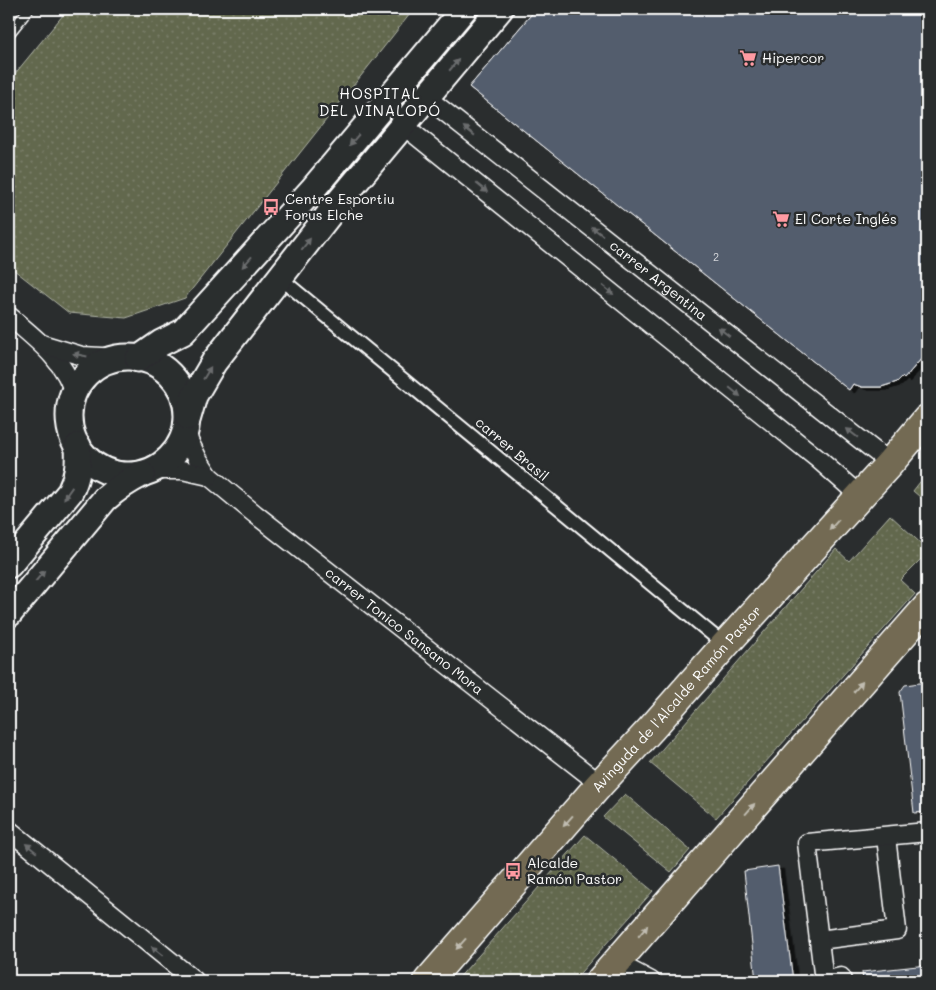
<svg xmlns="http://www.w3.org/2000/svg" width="936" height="990" viewBox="0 0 936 990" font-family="Mali,sans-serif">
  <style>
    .grass { fill: url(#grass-dots); stroke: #b0b4a6 }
    .building { fill: #535d6d; stroke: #fff; filter: url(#shadow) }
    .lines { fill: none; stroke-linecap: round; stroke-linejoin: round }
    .service-casing { stroke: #fff; stroke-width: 12 }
    .pedestrian-casing { stroke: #fff; stroke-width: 16 }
    .minor-casing { stroke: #fff; stroke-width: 21 }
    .secondary-casing { stroke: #fff; stroke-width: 29 }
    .primary-casing { stroke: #fff; stroke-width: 31 }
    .service { stroke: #2a2d2e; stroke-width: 9 }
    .pedestrian { stroke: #2a2d2e; stroke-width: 12 }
    .minor { stroke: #2a2d2e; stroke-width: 18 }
    .secondary { stroke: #2a2d2e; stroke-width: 25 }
    .primary { stroke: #736b52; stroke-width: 28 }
    .oneway { fill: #6a6c6d }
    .oneway2 { fill: #c0bcb1 }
    .labels { text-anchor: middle; stroke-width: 5; stroke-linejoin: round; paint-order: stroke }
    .number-label { font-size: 11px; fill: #d4d6da }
    .poi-label { font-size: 14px; fill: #fff; stroke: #2a2d2e; text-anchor: start }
    .street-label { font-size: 14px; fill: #fff; stroke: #2a2d2e }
    .neighbourhood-label { font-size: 15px; letter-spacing: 1px; fill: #fff; stroke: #2a2d2e }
  </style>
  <defs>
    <pattern id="grass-dots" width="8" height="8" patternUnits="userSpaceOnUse" patternTransform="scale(1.25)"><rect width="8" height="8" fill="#62684e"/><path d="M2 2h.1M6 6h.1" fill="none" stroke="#7a7f69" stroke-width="1.8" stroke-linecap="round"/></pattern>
    <filter id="shadow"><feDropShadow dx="5.5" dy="3" stdDeviation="0" flood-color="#0009"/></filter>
  </defs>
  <rect width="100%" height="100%" fill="#2a2d2e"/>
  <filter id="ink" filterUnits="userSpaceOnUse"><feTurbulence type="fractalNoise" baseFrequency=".02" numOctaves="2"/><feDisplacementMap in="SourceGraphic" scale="10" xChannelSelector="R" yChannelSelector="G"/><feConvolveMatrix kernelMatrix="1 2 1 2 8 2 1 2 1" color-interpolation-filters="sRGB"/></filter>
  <g filter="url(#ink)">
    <g class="grass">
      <path d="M68,9H414L185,298L126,318L69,313L9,266V81Z"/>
      <path d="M927,473V503L913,491Z"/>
      <path d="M890,515L927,549V553L900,580L915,594L716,818L650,763L836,549L849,561Z"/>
      <path d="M625,794L690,850L671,872L603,817Z"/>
      <path d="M585,835L653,891L573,981H456Z"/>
    </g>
    <g class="building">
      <path d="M536,9H927V352L904,379L902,377L897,382L881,387H862L853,384L849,390L469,87Z"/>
      <path d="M536,9H927V352L904,379L902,377L897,382L881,387H862L853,384L849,390L469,87Z"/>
      <path d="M927,682V812L914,813L900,692L905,685Z"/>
      <path d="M778,866L793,981H756L744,871Z"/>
      <path d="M927,965V981H863L862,972Z"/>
    </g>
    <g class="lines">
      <g class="service-casing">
        <path id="service" d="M9,34L29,9"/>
      </g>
      <g class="pedestrian-casing">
        <path id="pedestrian" d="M279,277L725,645"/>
      </g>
      <g class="minor-casing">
        <g id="minor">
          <path id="s1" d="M426,97L890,463"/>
          <path d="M403,125L818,459L860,496"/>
          <path d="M9,316C32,336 68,362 74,395"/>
          <path d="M42,344L82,356L120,358"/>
          <path id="s2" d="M186,427L189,441L198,459L209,476L255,514L600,784"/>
          <path d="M153,470H182L209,476"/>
          <path d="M9,830L195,981"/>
          <path d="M819,940L897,930L886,837"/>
          <path d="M617,963L651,981"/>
          <path d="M842,981L841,977L824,981L807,843L927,832"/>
        </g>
      </g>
      <g class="secondary-casing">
        <g id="secondary">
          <circle cx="128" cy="416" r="59"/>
          <path d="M138,359L161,343L183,332L312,190L464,9"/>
          <path d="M188,417L194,396L214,362L338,203L500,9"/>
          <path d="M9,565L70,492C78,476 79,464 78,446"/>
          <path d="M9,614L105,499C116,489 128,481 142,474"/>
        </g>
      </g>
      <g class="primary-casing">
        <g id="primary">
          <path id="s3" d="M428,981L600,784L651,729L725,645L890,463L927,419"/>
          <path d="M600,981L927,607"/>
        </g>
      </g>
      <use href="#service" class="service"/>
      <use href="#pedestrian" class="pedestrian"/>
      <use href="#minor" class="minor"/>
      <use href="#secondary" class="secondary"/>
      <use href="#primary" class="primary"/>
    </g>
    <defs><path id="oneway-solid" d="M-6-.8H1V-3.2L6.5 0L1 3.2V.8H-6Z" transform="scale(1.25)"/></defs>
    <g class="oneway">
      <use href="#oneway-solid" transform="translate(454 65) rotate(-50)"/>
      <use href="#oneway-solid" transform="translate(469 131) rotate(-142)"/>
      <use href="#oneway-solid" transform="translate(354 140) rotate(130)"/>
      <use href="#oneway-solid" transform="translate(482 188) rotate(39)"/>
      <use href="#oneway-solid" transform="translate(597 231) rotate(-142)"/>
      <use href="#oneway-solid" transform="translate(306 244) rotate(-52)"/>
      <use href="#oneway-solid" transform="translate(247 262) rotate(132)"/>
      <use href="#oneway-solid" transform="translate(608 290) rotate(39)"/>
      <use href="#oneway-solid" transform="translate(724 332) rotate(-142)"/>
      <use href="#oneway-solid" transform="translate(80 355) rotate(-169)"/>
      <use href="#oneway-solid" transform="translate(207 373) rotate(-59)"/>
      <use href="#oneway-solid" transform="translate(735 392) rotate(39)"/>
      <use href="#oneway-solid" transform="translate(852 433) rotate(-142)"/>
      <use href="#oneway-solid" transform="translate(68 493) rotate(125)"/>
      <use href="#oneway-solid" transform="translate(40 576) rotate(-50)"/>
      <use href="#oneway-solid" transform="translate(31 848) rotate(-141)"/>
      <use href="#oneway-solid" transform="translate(157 951) rotate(-141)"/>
    </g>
    <g class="oneway2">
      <use href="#oneway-solid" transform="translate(834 525) rotate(132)"/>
      <use href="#oneway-solid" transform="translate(858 687) rotate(-49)"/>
      <use href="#oneway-solid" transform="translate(750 809) rotate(-49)"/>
      <use href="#oneway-solid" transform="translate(568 821) rotate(131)"/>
      <use href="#oneway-solid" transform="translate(643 931) rotate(-50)"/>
      <use href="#oneway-solid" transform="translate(461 944) rotate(132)"/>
    </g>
  </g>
  <defs>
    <g id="supermarket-bare" transform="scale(1.35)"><path d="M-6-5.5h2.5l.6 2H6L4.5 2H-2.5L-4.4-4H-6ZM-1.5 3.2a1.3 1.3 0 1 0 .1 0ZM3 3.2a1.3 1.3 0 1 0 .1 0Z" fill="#ff9aa2" stroke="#2a2d2e" stroke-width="2.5" paint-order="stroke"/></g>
    <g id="bus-bare" transform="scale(1.35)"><path d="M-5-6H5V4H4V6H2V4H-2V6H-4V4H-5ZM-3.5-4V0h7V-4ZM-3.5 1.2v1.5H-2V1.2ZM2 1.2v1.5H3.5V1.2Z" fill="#ff9aa2" stroke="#2a2d2e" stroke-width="2.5" paint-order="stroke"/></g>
  </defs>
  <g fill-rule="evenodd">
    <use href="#supermarket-bare" x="748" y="58"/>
    <use href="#bus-bare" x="271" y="207"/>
    <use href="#supermarket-bare" x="781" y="219"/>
    <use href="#bus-bare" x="513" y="871"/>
  </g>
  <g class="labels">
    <g class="number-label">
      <text x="716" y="261">2</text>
    </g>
    <g class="poi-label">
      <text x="762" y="63">Hipercor</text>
      <text x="285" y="204">Centre Esportiu<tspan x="285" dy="16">Forus Elche</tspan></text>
      <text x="795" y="224">El Corte Inglés</text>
      <text x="527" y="868">Alcalde<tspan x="527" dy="16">Ramón Pastor</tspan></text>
    </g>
    <g class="street-label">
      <text dy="5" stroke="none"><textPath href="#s1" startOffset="296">carrer Argentina</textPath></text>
      <text transform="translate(512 449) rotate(40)" y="5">carrer Brasil</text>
      <text dy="5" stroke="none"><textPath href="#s2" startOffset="304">carrer Tonico Sansano Mora</textPath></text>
      <text dy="5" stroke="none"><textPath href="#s3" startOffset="376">Avinguda de l'Alcalde Ramón Pastor</textPath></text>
    </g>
    <g class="neighbourhood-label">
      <text x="380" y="99">HOSPITAL<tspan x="380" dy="17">DEL VINALOPÓ</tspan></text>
    </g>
  </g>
  <rect width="936" height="990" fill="none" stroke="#2a2d2e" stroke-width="30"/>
  <rect x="15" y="15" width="906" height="960" fill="none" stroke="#fff" stroke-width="2" filter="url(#ink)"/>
</svg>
